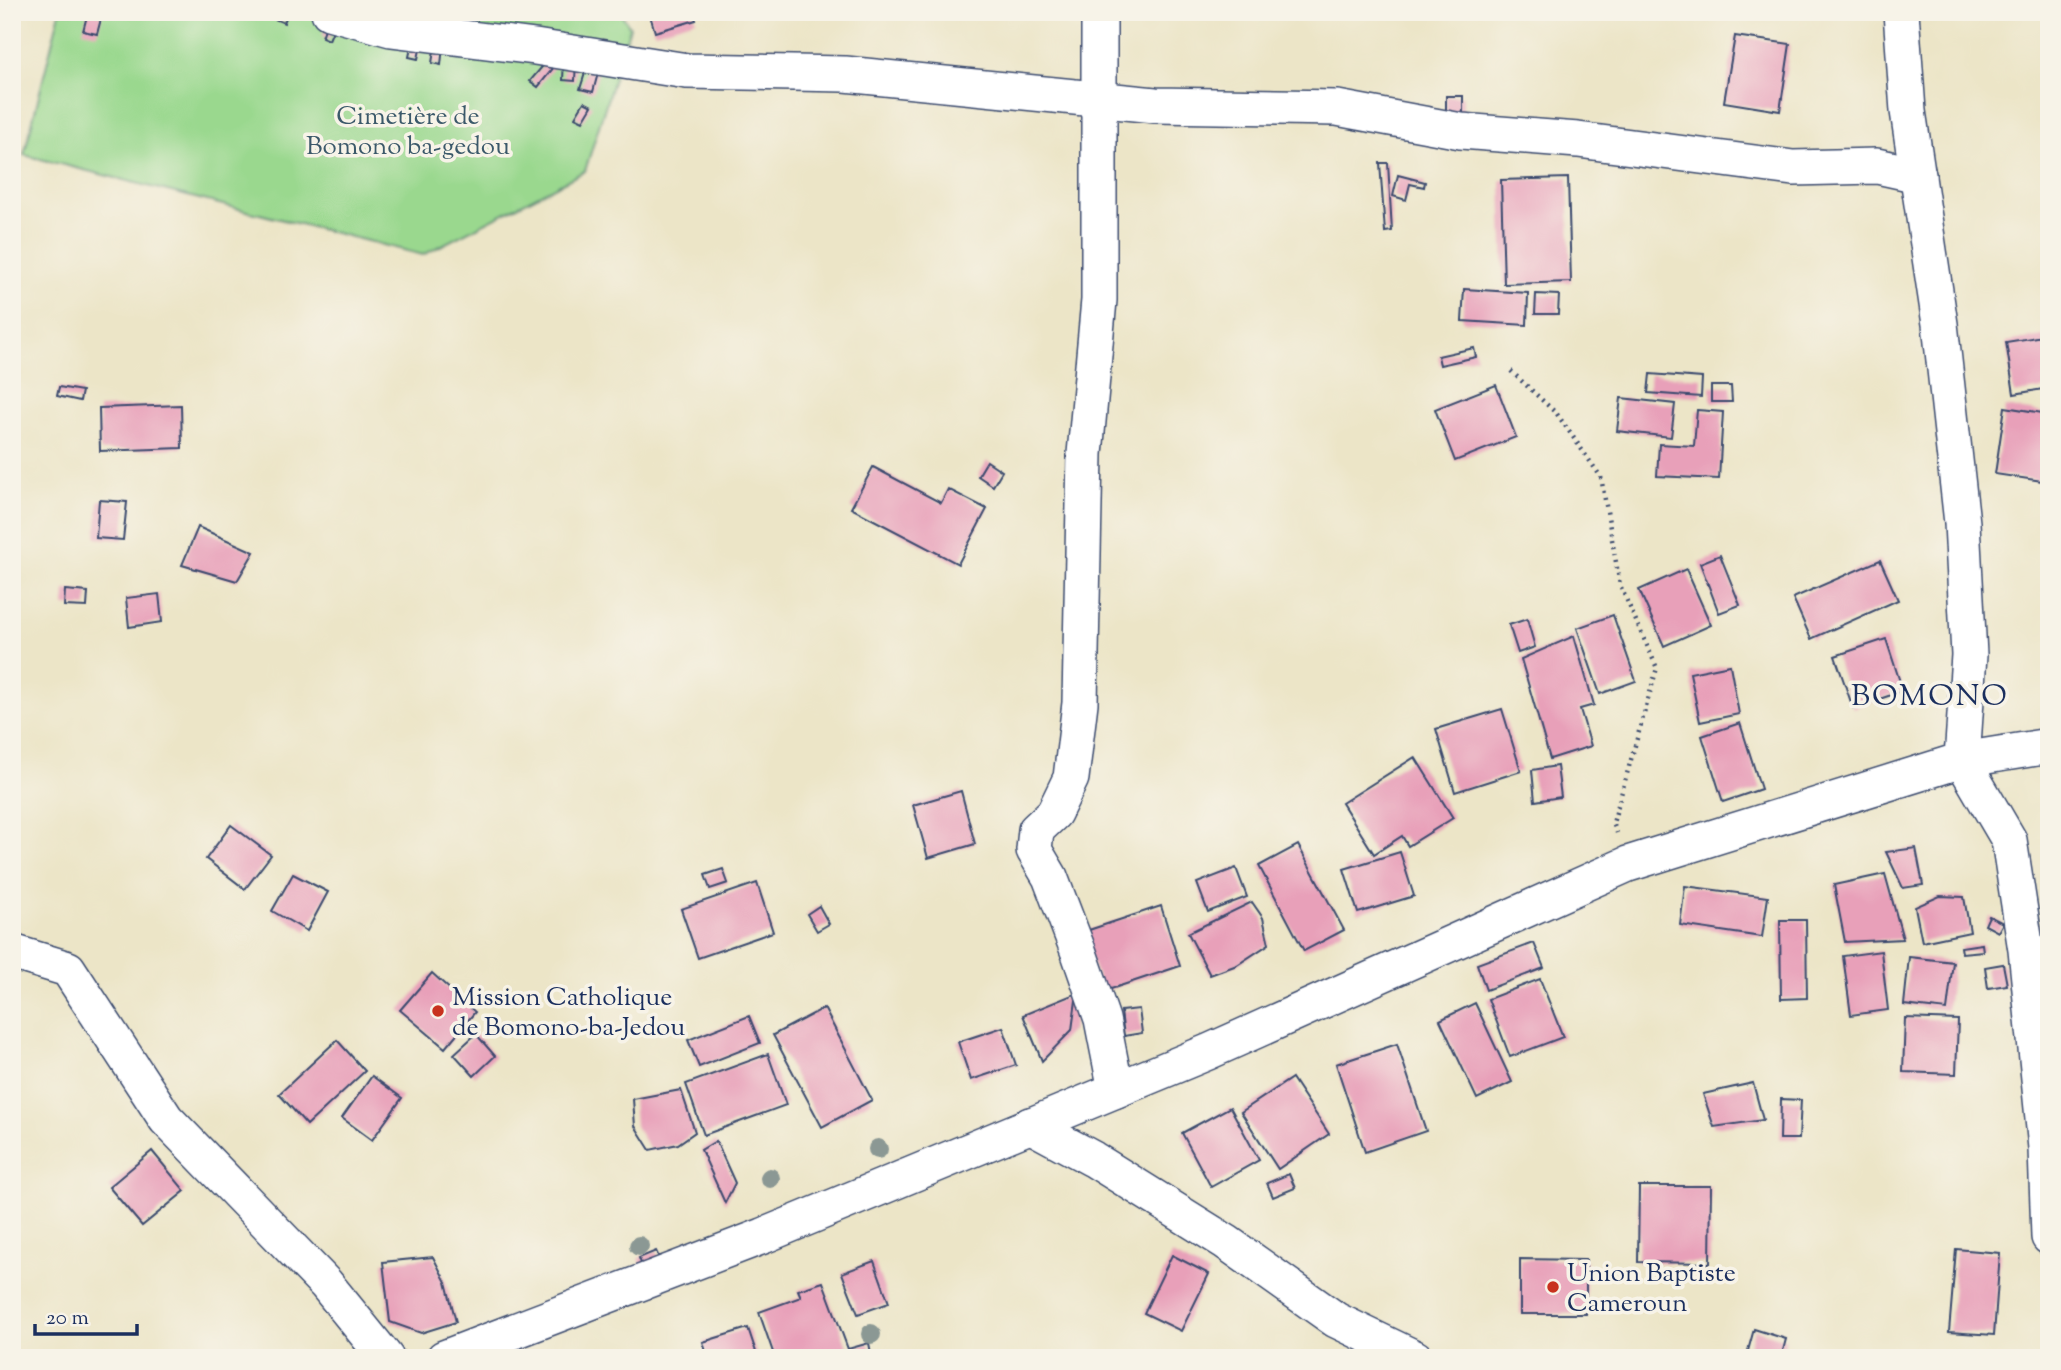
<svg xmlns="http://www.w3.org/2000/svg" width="2061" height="1370" viewBox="0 0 2061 1370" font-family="'Sorts Mill Goudy',serif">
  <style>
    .green { fill: #9ad88e; stroke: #5a8476; stroke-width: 2 }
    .building { fill: #e8a0b9 }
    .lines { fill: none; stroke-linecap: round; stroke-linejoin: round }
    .minor-casing { stroke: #3a4a6e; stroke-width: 38 }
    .path { stroke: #3a4a6e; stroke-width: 4.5; stroke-dasharray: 2 5; stroke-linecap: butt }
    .minor { stroke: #fff; stroke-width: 35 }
    .tree { fill: #8b9894 }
    .poi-dot { fill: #c8321e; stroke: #f7f3e8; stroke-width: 2.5 }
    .labels { text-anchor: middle; stroke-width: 7; stroke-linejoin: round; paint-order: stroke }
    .park-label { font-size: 26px; fill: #3b596a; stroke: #f7f3e8 }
    .poi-label { font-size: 26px; fill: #1b2f5e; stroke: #f7f3e8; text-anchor: start }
    .quarter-label { font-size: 30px; letter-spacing: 2px; fill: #1b2f5e; stroke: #f7f3e8 }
  </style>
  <rect width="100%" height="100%" fill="#f7f3e8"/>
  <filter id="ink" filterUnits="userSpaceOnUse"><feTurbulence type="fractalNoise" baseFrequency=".0143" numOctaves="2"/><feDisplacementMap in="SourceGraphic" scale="14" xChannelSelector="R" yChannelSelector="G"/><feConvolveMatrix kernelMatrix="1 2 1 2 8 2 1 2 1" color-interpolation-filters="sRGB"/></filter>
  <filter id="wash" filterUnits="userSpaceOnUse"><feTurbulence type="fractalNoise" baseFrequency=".00686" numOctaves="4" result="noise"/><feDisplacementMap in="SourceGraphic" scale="28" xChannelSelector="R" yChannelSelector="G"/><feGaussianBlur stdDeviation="1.57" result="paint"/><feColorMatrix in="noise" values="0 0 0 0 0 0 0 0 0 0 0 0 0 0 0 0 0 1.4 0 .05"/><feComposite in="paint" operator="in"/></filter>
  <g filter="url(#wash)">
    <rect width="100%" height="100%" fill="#ece5c7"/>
    <path class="green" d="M60,12H620L630,27L585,171L423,255L24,155Z"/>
    <g id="blocks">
      <g class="building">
        <path d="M88,12L102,15L97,34L83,31Z"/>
        <path d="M272,12H288L284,23L270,17Z"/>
        <path d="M649,12H693L696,20L655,32Z"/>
        <path d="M328,20L336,23L329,40L322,37Z"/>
        <path d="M1735,36L1790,44L1780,111L1724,102Z"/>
        <path d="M413,38L422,40L418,59L409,57Z"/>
        <path d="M435,44L443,46L441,65L432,63Z"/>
        <path d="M552,55L559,61L538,87L530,81Z"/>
        <path d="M564,59H576L575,81L563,80Z"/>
        <path d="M586,70L598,73L593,92L580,89Z"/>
        <path d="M1446,96H1463V115L1446,114Z"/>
        <path d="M584,102L592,106L583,121L575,117Z"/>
        <path d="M1380,163H1388L1392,231L1385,232Z"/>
        <path d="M1398,175L1425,182L1424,187L1410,184L1406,200L1393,196Z"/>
        <path d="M1568,178L1571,282L1504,284L1501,180Z"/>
        <path d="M1464,289L1528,293L1527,325L1462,321Z"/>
        <path d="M1536,294L1559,295L1558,314H1535Z"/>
        <path d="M2049,335V388L2014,394L2006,342Z"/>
        <path d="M1474,348L1476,357L1440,365L1438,356Z"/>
        <path d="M1650,374L1702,378L1701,397L1648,393Z"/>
        <path d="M1496,385L1516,437L1455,461L1435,409Z"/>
        <path d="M1711,386H1731L1732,402H1711Z"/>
        <path d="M59,387L82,391L80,401L57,396Z"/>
        <path d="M1621,398L1675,404L1671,437L1617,431Z"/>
        <path d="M181,405L182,448L100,451L99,408Z"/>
        <path d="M2005,407L2049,414V482L1995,474Z"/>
        <path d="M1697,410L1723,412L1719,479L1657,476L1659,444L1694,446Z"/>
        <path d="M987,461L1002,471L993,486L978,476Z"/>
        <path d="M873,467L941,503L948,489L987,509L958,564L851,508Z"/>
        <path d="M99,500L127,502L123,540L96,538Z"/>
        <path d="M2044,506H2049V541H2047Z"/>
        <path d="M198,527L254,552L237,581L182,565Z"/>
        <path d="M1720,555L1740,605L1719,613L1700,563Z"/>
        <path d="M1880,560L1898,600L1811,639L1793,598Z"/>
        <path d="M1686,569L1711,625L1664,646L1639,590Z"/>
        <path d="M65,590L88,592L87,607L64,606Z"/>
        <path d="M159,594L162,622L129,627L126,598Z"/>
        <path d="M1613,615L1636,681L1600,694L1577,628Z"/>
        <path d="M1527,619L1535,647L1518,653L1509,625Z"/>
        <path d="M1574,636L1594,705L1580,709L1591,746L1550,759L1521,659Z"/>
        <path d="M1886,639L1903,691L1853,708L1835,656Z"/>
        <path d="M1730,665L1739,714L1700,722L1690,673Z"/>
        <path d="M1502,709L1521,771L1455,792L1436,729Z"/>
        <path d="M1740,723L1761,789L1723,802L1702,736Z"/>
        <path d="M1415,757L1453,818L1408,846L1402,836L1374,854L1342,803Z"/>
        <path d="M1557,766L1561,797L1535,801L1532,770Z"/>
        <path d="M961,791L975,844L928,858L913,805Z"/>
        <path d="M231,825L271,855L245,889L206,859Z"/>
        <path d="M1298,845L1344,930L1304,951L1259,866Z"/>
        <path d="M1916,848L1923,885L1903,888L1886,852Z"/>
        <path d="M1400,852L1414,896L1358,913L1344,869Z"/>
        <path d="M1236,868L1247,897L1208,912L1197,883Z"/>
        <path d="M723,869L728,883L710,889L705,875Z"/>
        <path d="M293,874L328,892L307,931L272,911Z"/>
        <path d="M1885,874L1903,939L1845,942L1834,885Z"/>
        <path d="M757,883L773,932L698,958L681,909Z"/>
        <path d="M1685,886L1768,897L1762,937L1680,925Z"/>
        <path d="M1940,896L1964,897L1970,932L1922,942L1915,907Z"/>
        <path d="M1252,902L1263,918L1269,944L1237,965L1210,975L1188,933Z"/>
        <path d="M819,906L829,924L817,931L807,914Z"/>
        <path d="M1161,906L1180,966L1102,992L1083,932Z"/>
        <path d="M1989,916L2003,923L1998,932L1985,925Z"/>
        <path d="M1780,920H1806L1807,998L1781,999Z"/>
        <path d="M1534,943L1544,968L1486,990L1477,964Z"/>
        <path d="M1982,944L1983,951L1962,953L1961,947Z"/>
        <path d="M1881,951L1888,1010L1851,1015L1843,956Z"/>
        <path d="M1909,957L1953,962L1947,1010L1904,1005Z"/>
        <path d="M2003,964L2007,985L1988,988L1985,967Z"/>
        <path d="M432,973L475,1012L445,1048L400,1010Z"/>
        <path d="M1540,979L1563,1037L1510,1057L1488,999Z"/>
        <path d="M1077,993L1072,1030L1042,1061L1023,1015Z"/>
        <path d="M1475,1003L1512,1082L1477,1099L1440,1020Z"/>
        <path d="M824,1008L872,1100L822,1127L773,1035Z"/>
        <path d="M1139,1009L1142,1033L1124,1036L1121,1011Z"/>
        <path d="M749,1016L760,1043L699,1067L688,1040Z"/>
        <path d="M1905,1018L1958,1020L1956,1074L1903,1072Z"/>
        <path d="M1003,1027L1016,1065L971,1080L958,1042Z"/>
        <path d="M476,1034L495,1056L474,1076L454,1054Z"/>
        <path d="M337,1040L365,1071L307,1125L279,1094Z"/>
        <path d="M1397,1044L1426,1131L1365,1152L1336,1064Z"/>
        <path d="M768,1054L786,1105L704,1135L686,1084Z"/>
        <path d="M372,1076L402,1098L372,1140L342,1118Z"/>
        <path d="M1292,1078L1329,1134L1278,1169L1241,1112Z"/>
        <path d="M1753,1083L1763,1120L1714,1127L1703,1094Z"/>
        <path d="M681,1090L695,1132L678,1144L650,1150L635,1126L633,1099Z"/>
        <path d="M1781,1099L1801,1100L1799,1139H1780Z"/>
        <path d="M1230,1107L1259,1160L1211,1187L1182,1133Z"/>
        <path d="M716,1141L735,1183L725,1203L701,1150Z"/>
        <path d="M152,1151L185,1191L142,1226L109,1187Z"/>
        <path d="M1289,1174L1295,1188L1273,1197L1267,1183Z"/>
        <path d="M1639,1186H1711L1710,1263L1638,1262Z"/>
        <path d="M1956,1249L2000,1253L1994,1335L1949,1332Z"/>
        <path d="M656,1251L662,1264L644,1271L639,1258Z"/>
        <path d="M1172,1255L1209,1274L1181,1331L1144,1313Z"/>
        <path d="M433,1257L446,1282L456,1322L421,1333L390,1322L383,1262Z"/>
        <path d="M1520,1259L1586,1260V1314H1520Z"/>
        <path d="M874,1261L889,1303L858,1314L842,1273Z"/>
        <path d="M823,1282L848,1349L869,1343L872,1358H775L759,1312L801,1297L798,1290Z"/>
        <path d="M748,1328L758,1358H708L703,1342Z"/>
        <path d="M1754,1329L1786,1339L1781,1358H1746Z"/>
      </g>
    </g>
  </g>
  <g filter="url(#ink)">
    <use href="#blocks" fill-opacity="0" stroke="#3a4a6e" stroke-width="2"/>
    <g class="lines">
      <g class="minor-casing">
        <g id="minor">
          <path d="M329,12L391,29L535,47L687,71L845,74L1155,105L1337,108L1461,131L1578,140L1793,168L1877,166L1918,175"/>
          <path d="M1099,12V300L1085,454L1080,703L1071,778L1054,813L1036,830L1034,850L1050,877L1079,953L1102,1019L1116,1090"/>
          <path d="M1901,12L1908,111L1940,324L1962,523L1969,655L1962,760L2009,840L2026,950L2046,1148L2049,1237"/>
          <path d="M12,952L68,969L166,1119L326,1284L386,1358"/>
          <path d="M1030,1125L1093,1159L1226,1242L1336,1320L1415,1358"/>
          <path d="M444,1358L763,1236L1208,1052L1628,864L1962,760L2049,746"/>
        </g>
      </g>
      <path class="path" d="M1511,371L1557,414L1601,477L1620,585L1657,668L1613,823L1617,833"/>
      <use href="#minor" class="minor"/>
    </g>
    <g class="tree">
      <circle cx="878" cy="1149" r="10"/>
      <circle cx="770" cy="1178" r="10"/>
      <circle cx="639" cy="1246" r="10"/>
      <circle cx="871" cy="1334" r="10"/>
    </g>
  </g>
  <g class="poi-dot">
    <circle cx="438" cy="1011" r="7"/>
    <circle cx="1553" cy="1287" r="7"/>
  </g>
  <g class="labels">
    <g class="park-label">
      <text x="408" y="124">Cimetière de<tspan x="408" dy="30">Bomono ba-gedou</tspan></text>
    </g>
    <g class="poi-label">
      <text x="452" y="1005">Mission Catholique<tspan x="452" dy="30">de Bomono-ba-Jedou</tspan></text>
      <text x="1567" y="1281">Union Baptiste<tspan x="1567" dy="30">Cameroun</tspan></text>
    </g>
    <g class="quarter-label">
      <text x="1930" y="705">BOMONO</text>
    </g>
  </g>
  <rect width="2061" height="1370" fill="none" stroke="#f7f3e8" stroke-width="42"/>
  <path d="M35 1324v10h102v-10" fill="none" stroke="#1b2f5e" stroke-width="3.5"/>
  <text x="46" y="1324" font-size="21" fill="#1b2f5e" stroke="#f7f3e8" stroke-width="5" paint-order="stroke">20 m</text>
</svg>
